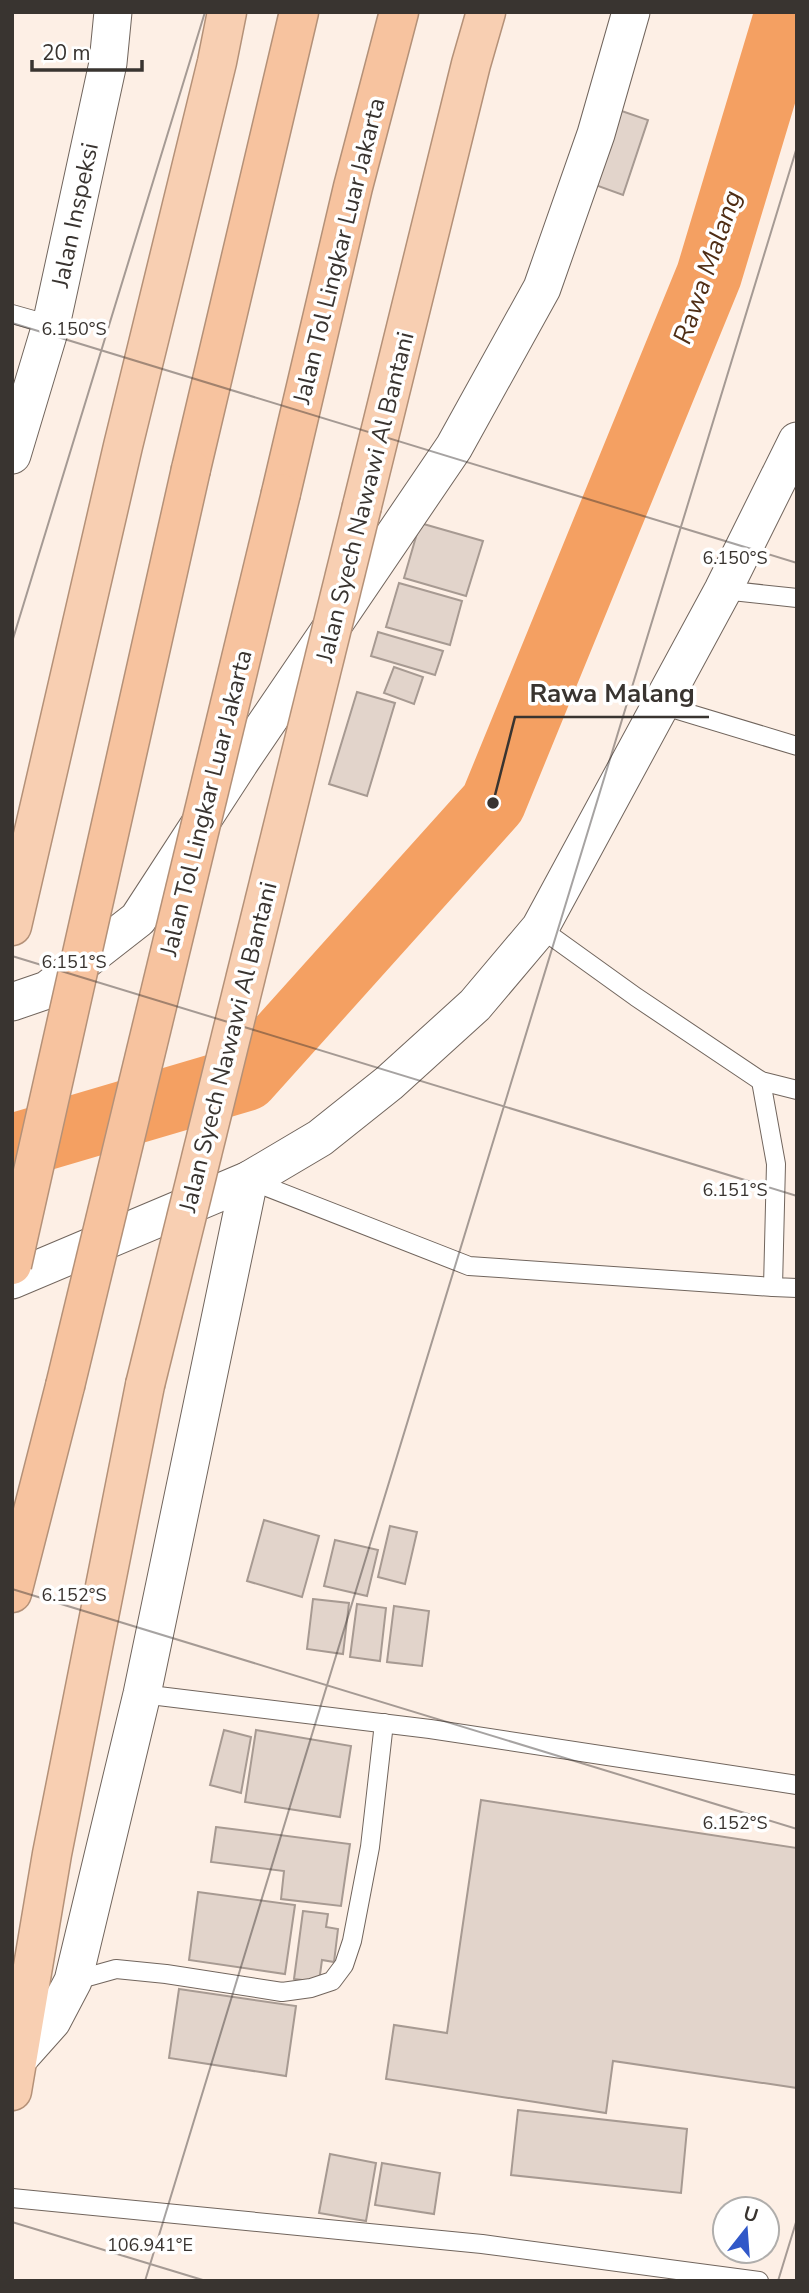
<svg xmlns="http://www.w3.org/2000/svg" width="809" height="2293" viewBox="0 0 809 2293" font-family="'Nunito Sans',sans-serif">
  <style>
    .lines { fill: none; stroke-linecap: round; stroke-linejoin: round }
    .river { stroke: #f4a062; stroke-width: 66 }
    .building { fill: #e2d4cb; stroke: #a79a92; stroke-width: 2 }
    .service-casing { stroke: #71655d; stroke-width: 20 }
    .minor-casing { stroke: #71655d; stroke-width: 39 }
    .trunk-casing { stroke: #b49178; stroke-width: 41 }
    .motorway-casing { stroke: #b49178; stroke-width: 41 }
    .service { stroke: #fff; stroke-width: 18 }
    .minor { stroke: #fff; stroke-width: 37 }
    .trunk { stroke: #f8cfb2; stroke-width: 38 }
    .motorway { stroke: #f7c39f; stroke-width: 38 }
    .trunk-bridge-casing { stroke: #b49178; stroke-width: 41; stroke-linecap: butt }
    .motorway-bridge-casing { stroke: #b49178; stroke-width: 41; stroke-linecap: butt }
    .trunk-bridge { stroke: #f8cfb2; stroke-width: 38 }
    .motorway-bridge { stroke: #f7c39f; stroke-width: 38 }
    .ticks { fill: none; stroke: #393430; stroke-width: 2; stroke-opacity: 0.45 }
    .labels { text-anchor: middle; stroke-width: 7; stroke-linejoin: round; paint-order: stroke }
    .street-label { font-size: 24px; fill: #393430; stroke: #fff }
    .water-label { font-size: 26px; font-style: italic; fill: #4f2d14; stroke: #fff }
    .ticks-label { font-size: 18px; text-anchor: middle; fill: #393430; stroke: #fff; stroke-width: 7; stroke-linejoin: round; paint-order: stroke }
    .leader { fill: none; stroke: #393430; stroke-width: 2.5 }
    .callout-dot { fill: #393430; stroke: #fff; stroke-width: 2.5 }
    .callout-label { font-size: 26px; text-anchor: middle; font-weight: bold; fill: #393430; stroke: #fff; stroke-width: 7; stroke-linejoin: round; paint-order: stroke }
  </style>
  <rect width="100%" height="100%" fill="#fdefe5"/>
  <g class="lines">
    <path class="river" d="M12,1147L246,1078L493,803L709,275L788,12"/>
  </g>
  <g class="building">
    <path d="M613,108L648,120L623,195L587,182Z"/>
    <path d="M420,523L483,541L466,596L404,578Z"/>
    <path d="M399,583L462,601L450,645L386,627Z"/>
    <path d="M378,632L443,651L435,675L371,656Z"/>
    <path d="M394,667L423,677L414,704L384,693Z"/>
    <path d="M357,692L395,703L367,796L329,784Z"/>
    <path d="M264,1520L319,1536L302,1597L247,1581Z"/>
    <path d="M390,1526L417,1532L405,1584L378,1577Z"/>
    <path d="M335,1540L378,1550L367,1596L324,1586Z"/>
    <path d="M313,1599L349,1603L343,1654L307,1649Z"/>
    <path d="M357,1604L386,1608L380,1661L350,1657Z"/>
    <path d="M394,1606L429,1611L422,1666L387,1662Z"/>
    <path d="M224,1730L251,1737L241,1793L210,1785Z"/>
    <path d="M256,1730L351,1746L340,1817L245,1802Z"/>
    <path d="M481,1800L797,1848V2088L613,2061L606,2113L386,2079L394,2025L447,2033Z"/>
    <path d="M216,1827L350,1844L341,1906L281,1899L284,1871L211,1862Z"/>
    <path d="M198,1892L295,1905L285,1974L189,1960Z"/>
    <path d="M303,1911L328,1914L326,1927L338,1929L334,1962L322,1960L319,1982L294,1979Z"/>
    <path d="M179,1989L296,2006L286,2076L169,2058Z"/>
    <path d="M518,2110L687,2129L681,2193L511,2175Z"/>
    <path d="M330,2154L376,2163L366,2221L319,2213Z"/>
    <path d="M382,2163L440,2173L434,2214L375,2205Z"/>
  </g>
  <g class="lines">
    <g class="service-casing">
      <g id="service">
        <path d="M12,314L51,325"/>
        <path d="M723,590L797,598"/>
        <path d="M661,705L797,746"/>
        <path d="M540,928L636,997L761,1081L797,1090"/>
        <path d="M761,1081L776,1164L773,1287L797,1288"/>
        <path d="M249,1180L469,1266L773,1287"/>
        <path d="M142,1694L430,1729L797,1785"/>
        <path d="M73,1981L116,1969L166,1974L282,1992L311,1988L332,1981L344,1965L352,1941L370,1847L384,1723"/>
        <path d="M12,2198L482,2244L759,2281"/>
      </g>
    </g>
    <g class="minor-casing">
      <g id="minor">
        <path d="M12,455L51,325L108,63L113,12"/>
        <path d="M12,1002L47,990L138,919L242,759L454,447L542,288L596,134L631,12"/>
        <path d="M12,1280L249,1180L320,1138L389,1083L475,1005L540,928L723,590L797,441"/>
        <path d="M19,2058L52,2021L73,1981L142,1694L249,1180"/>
      </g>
    </g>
    <g class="trunk-casing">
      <g id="trunk">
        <path d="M362,506L471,64L486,12"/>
        <path d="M12,926L123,446L217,62L227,12"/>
        <path d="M12,2091L52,1854L145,1385"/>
      </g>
    </g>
    <g class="motorway-casing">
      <g id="motorway">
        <path d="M191,469L299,12"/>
        <path d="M281,493L353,187L399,12"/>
        <path d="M12,1593L65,1386"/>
      </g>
    </g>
    <use href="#service" class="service"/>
    <use href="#minor" class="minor"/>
    <use href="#trunk" class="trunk"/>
    <use href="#motorway" class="motorway"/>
    <g class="trunk-bridge-casing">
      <path id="trunk-bridge" d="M145,1385L362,506"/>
    </g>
    <g class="motorway-bridge-casing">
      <g id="motorway-bridge">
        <path d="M12,1265L191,469"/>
        <path d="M65,1386L281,493"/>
      </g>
    </g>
    <use href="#trunk-bridge" class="trunk-bridge"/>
    <use href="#motorway-bridge" class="motorway-bridge"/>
  </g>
  <path class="ticks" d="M12,323L797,563M12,642L205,12M12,956L797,1196M12,1589L797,1829M12,2222L206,2281M145,2281L797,147M778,2281L797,2219"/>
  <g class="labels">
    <g class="street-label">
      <text transform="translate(75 215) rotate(-78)" y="8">Jalan Inspeksi</text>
      <text transform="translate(339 251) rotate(-76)" y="8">Jalan Tol Lingkar Luar Jakarta</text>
      <text transform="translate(365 497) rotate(-76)" y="8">Jalan Syech Nawawi Al Bantani</text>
      <text transform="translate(206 803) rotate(-76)" y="8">Jalan Tol Lingkar Luar Jakarta</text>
      <text transform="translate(228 1047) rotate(-76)" y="8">Jalan Syech Nawawi Al Bantani</text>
    </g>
    <g class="water-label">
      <text transform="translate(707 267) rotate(-71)" y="9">Rawa Malang</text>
    </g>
  </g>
  <g class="ticks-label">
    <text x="74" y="335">6.150°S</text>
    <text x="735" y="564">6.150°S</text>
    <text x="74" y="968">6.151°S</text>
    <text x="735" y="1196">6.151°S</text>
    <text x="74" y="1601">6.152°S</text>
    <text x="735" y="1829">6.152°S</text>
    <text x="150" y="2251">106.941°E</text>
  </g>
  <path class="leader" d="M493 803L515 717H709"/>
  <circle class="callout-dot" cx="493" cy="803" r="7"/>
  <g class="callout-label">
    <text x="612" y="702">Rawa Malang</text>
  </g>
  <rect width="809" height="2293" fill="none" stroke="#393430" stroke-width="28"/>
  <g transform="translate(746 2230) rotate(17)"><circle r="33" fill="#ffffff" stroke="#b0aeac" stroke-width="2"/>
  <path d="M0-5L12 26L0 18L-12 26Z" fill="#3158c8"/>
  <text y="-10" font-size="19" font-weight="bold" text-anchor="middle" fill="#393430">U</text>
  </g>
  <path d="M32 60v10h110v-10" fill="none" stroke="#393430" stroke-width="3.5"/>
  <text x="42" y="60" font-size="21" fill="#393430" stroke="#ffffff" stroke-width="5" paint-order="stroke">20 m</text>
</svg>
